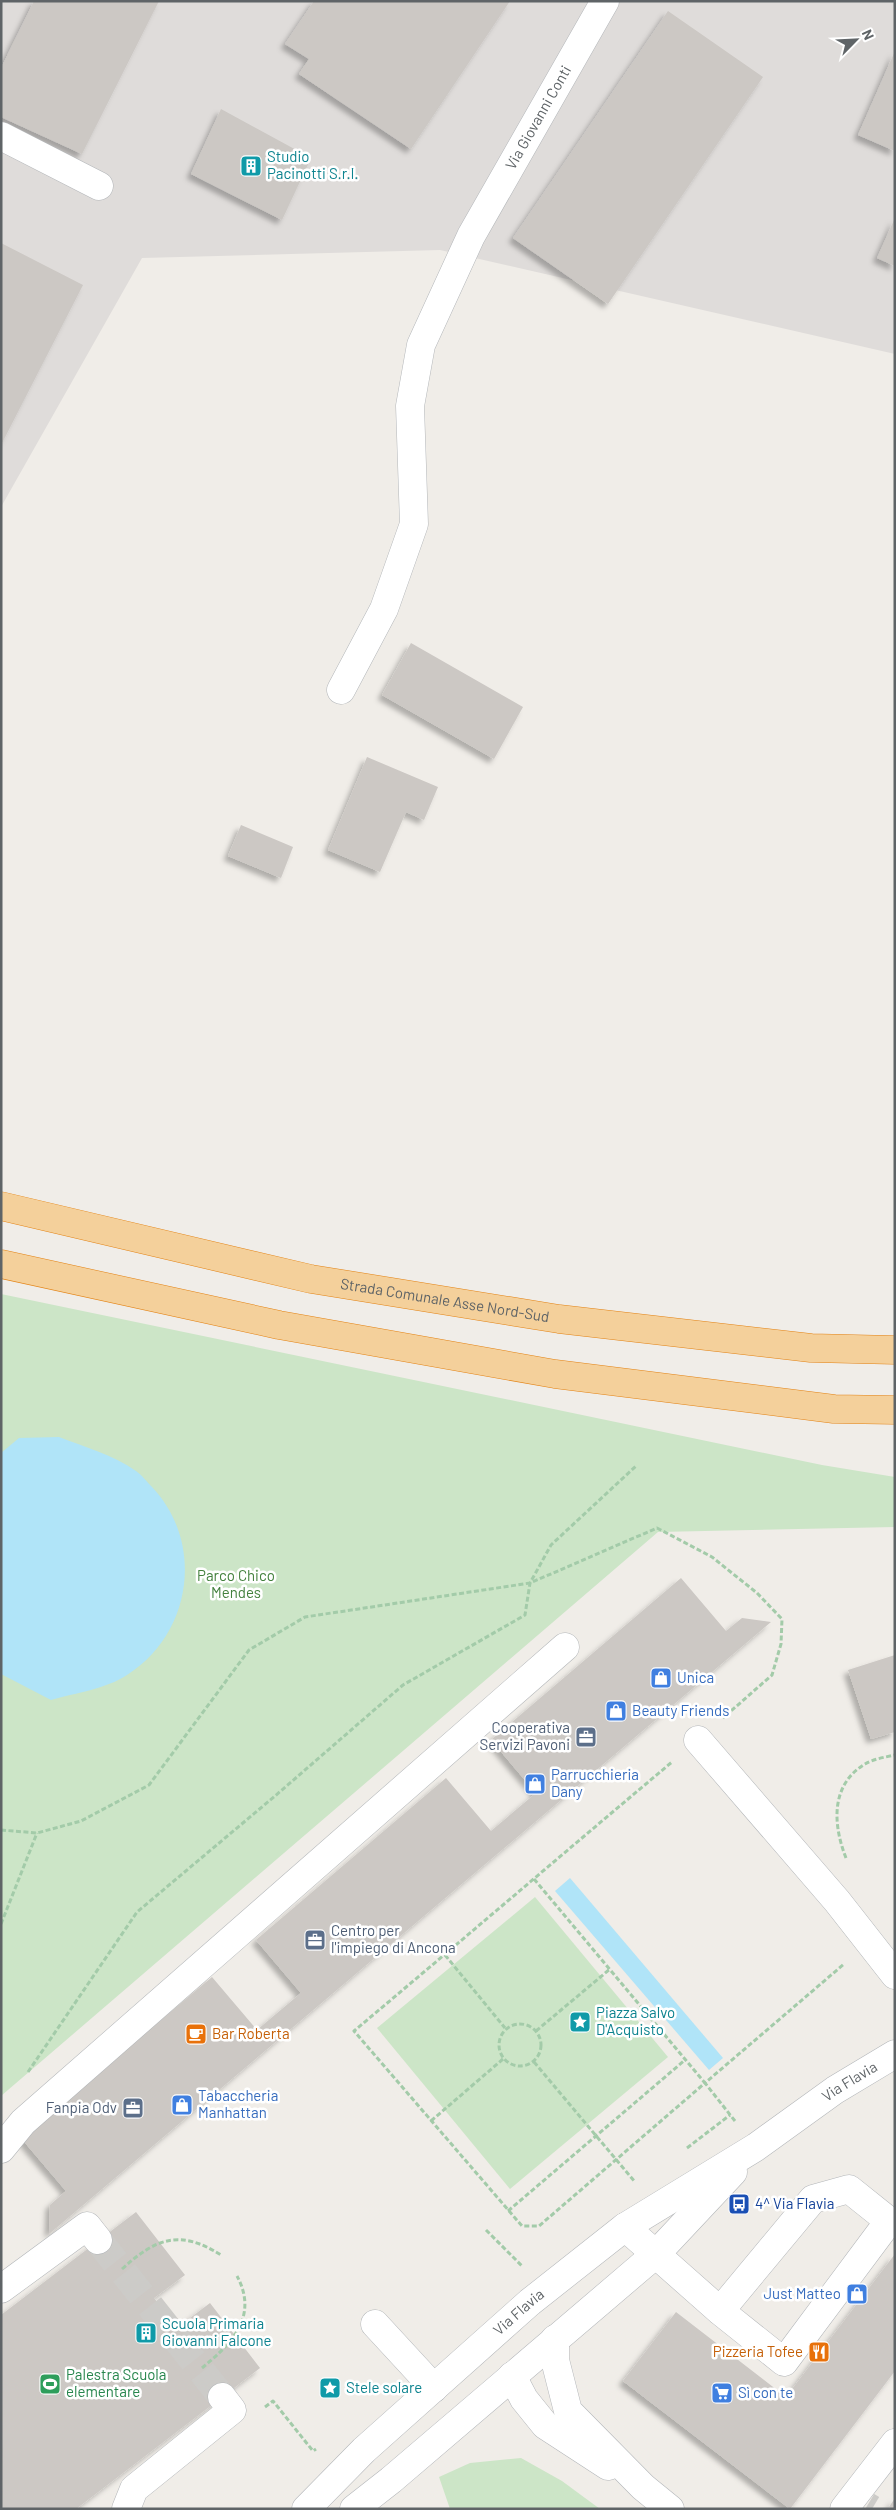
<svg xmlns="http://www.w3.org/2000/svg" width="896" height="2510" viewBox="0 0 896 2510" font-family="Barlow,sans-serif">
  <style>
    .industrial { fill: #dfdcda }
    .green { fill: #cce5c7 }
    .water { fill: #b0e4f8 }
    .building { fill: #ccc8c4; filter: url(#shadow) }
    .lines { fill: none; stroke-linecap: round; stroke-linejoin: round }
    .minor-tunnel { stroke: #cccbc8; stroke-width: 28; stroke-dasharray: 28 14; stroke-linecap: butt }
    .minor-casing { stroke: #b3b6b9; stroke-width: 29 }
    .highway-casing { stroke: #e38315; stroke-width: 29 }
    .path { stroke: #a3cba9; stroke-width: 3; stroke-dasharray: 5 2.5; stroke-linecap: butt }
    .minor { stroke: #fff; stroke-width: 28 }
    .highway { stroke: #f4d09b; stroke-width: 28 }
    .labels { text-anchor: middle; stroke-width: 5; stroke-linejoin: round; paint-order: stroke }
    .street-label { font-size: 15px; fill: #5f6467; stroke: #fff }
    .culture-label { font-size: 15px; fill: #0d838f; stroke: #fff; text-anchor: start }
    .park-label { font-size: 15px; fill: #43803d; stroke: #fff }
    .shop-label { font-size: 15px; fill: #366cbe; stroke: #fff; text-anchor: start }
    .service-label { font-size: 15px; fill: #4e5e75; stroke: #fff; text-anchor: end }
    .food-label { font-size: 15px; fill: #c56008; stroke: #fff; text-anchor: start }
    .transit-label { font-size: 15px; fill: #164399; stroke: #fff; text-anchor: start }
    .leisure-label { font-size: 15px; fill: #27864d; stroke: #fff; text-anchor: start }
  </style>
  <defs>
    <filter id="shadow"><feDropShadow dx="-4.5" dy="4.5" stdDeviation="2.5" flood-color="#0004"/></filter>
  </defs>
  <rect width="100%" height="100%" fill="#f0ede8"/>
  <path class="industrial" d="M1,1H895V354L440,250L142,258L1,507Z"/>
  <g class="green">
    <path d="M1,1294L822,1465L895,1477V1527L658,1532L1,2096Z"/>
    <path d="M535,1897L668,2057L510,2189L377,2028Z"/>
    <path d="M521,2458L562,2481L600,2509H450L439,2477L470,2463Z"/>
  </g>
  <g class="water">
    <path d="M59,1437C85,1447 113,1455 136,1471C142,1475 147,1482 152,1487C205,1543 192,1634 127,1675C106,1689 75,1693 51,1700L1,1674V1453L19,1438Z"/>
    <path d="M570,1878L723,2058L709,2070L555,1891Z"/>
  </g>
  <g class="building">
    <path d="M34,1H159L82,154L1,117V68Z"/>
    <path d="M314,1H510L411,149L299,74L309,59L285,44Z"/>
    <path d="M668,11L763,77L608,304L513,238Z"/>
    <path d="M895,51V151L858,135Z"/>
    <path d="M221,109L311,158L282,220L191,174Z"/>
    <path d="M895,218V266L877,258Z"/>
    <path d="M1,243L83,285L1,445Z"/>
    <path d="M411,643L523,707L494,759L382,695Z"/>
    <path d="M367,757L438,787L424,820L406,812L380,872L328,850Z"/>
    <path d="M241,825L293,847L281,878L228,856Z"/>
    <path d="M681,1578L726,1631L742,1618L771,1622L49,2234L50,2205L66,2191L21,2138L212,1977L257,2030L301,1993L256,1940L446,1778L491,1831L536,1793L491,1740Z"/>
    <path d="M895,1655V1732L871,1739L848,1670Z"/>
    <path d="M136,2212L185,2275L154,2298L177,2328L210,2303L260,2368L76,2509H1V2315Z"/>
    <path d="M895,2254V2371L790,2509L623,2381L676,2312L786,2397Z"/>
    <path d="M895,2498V2509H891L889,2507Z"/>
  </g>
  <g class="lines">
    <g class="minor-tunnel">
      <path d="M98,2240L222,2397"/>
      <path d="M867,2506L872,2509"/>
    </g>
    <g class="minor-casing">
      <g id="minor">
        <path d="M1,136L99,186"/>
        <path id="s1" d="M341,690L384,609L414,524L410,406L421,345L471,236L605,1"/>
        <path d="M698,1740L837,1901L895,1975"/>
        <path d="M1,2149L23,2122L565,1647"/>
        <path d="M625,2227L720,2311L784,2362L889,2221L849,2189L813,2199L720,2311"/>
        <path d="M1,2289L87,2226L98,2240"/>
        <path d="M375,2324L434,2388"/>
        <path d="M555,2339V2360L568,2411L643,2487L670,2509"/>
        <path d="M512,2376L524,2399L545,2425L608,2466"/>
        <path d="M126,2509L134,2489L232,2410L222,2397"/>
        <path id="s2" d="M306,2509L364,2450L530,2302L625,2227L756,2147L835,2090L895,2054"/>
        <path d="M354,2509L391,2480L657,2253L733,2172"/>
        <path d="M844,2509L895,2443"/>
      </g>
    </g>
    <g class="highway-casing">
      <g id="highway">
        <path id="s3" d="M1,1206L311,1279L559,1319L811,1348L895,1350"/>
        <path d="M1,1264L279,1325L555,1374L834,1409L895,1410"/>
      </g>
    </g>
    <g class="path">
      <path d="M1,1830L37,1833L81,1821L149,1785L249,1650L305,1617L530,1583L657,1528L712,1557L757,1593L782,1619L781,1644L772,1675L723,1718"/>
      <path d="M846,1858C833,1825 830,1785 865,1764C873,1759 886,1757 895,1755"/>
      <path d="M534,1879L705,2083L539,2226H522L354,2031C460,1942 566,1851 672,1762"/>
      <path d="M1,1924L37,1833"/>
      <path d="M445,1955L505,2028"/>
      <circle cx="520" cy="2045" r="21"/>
      <path d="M536,2031L610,1969"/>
      <path d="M534,2062L635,2182"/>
      <path d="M28,2072L137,1912L275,1796L403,1685L525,1615L530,1583L551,1545L636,1466"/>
      <path d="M431,2121L503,2059"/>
      <path d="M735,2121L705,2083L844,1964"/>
      <path d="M687,2148L730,2115"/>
      <path d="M508,2211L685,2060"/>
      <path d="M486,2230L523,2267"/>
      <path d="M122,2269C156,2238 180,2229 221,2255"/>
      <path d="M202,2368C231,2344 259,2317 237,2276"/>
      <path d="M265,2407L273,2401L313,2451L316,2449"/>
    </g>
    <use href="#minor" class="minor"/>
    <use href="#highway" class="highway"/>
  </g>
  <defs>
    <g id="building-square" transform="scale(1.125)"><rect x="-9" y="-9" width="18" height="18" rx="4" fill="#0f9aa8" stroke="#fff"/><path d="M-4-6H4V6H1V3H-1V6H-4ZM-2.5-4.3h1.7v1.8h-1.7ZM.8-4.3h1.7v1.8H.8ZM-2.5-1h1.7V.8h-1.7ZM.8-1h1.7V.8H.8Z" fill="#fff"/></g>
    <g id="shop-square" transform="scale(1.125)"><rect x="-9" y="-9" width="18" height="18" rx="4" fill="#3f7fe0" stroke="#fff"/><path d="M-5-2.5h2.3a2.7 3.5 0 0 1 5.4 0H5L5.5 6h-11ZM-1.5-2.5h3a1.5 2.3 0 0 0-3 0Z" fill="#fff"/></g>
    <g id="office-square" transform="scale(1.125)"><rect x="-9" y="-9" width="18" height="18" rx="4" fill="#5c6f8a" stroke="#fff"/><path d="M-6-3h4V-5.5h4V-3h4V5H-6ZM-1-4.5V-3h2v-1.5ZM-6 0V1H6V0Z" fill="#fff"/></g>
    <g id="sight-square" transform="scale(1.125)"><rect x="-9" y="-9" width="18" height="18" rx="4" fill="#0f9aa8" stroke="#fff"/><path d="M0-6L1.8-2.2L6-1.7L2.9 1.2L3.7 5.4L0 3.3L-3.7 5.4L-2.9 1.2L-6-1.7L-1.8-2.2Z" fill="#fff"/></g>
    <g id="cafe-square" transform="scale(1.125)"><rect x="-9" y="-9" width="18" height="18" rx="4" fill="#e8710a" stroke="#fff"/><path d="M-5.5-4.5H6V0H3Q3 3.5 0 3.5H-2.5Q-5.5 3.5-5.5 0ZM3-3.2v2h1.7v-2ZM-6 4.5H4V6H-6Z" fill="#fff"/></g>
    <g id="bus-square" transform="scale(1.125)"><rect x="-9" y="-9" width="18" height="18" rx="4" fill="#1a4fb4" stroke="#fff"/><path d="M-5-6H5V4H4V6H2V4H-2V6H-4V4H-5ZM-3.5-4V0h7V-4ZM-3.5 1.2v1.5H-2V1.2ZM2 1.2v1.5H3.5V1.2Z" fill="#fff"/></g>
    <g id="restaurant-square" transform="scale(1.125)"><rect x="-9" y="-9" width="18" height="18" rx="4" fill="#e8710a" stroke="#fff"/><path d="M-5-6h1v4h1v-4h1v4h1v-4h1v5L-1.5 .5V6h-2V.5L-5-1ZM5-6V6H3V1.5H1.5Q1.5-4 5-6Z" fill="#fff"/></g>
    <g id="stadium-square" transform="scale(1.125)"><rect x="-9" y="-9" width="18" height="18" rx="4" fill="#2e9e5b" stroke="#fff"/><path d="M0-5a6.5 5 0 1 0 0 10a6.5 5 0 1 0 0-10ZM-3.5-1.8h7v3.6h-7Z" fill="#fff"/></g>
    <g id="supermarket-square" transform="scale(1.125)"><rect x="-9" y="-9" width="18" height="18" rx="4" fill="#3f7fe0" stroke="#fff"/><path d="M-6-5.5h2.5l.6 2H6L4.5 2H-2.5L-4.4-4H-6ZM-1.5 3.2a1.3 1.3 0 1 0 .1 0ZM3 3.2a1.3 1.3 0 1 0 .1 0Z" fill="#fff"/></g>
  </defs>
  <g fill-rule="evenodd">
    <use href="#building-square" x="251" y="166"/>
    <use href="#shop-square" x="661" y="1678"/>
    <use href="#shop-square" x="616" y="1711"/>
    <use href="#office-square" x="586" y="1737"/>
    <use href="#shop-square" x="535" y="1784"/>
    <use href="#office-square" x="315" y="1940"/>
    <use href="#sight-square" x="580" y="2022"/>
    <use href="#cafe-square" x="196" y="2034"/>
    <use href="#shop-square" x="182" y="2105"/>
    <use href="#office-square" x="133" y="2108"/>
    <use href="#bus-square" x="739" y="2204"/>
    <use href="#shop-square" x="857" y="2294"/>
    <use href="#building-square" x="146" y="2333"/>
    <use href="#restaurant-square" x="819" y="2352"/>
    <use href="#stadium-square" x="50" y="2384"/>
    <use href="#sight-square" x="330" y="2388"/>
    <use href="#supermarket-square" x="722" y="2393"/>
  </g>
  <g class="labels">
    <g class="street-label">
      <text dy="5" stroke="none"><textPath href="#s1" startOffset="618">Via Giovanni Conti</textPath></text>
      <text dy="5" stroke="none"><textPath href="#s3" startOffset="454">Strada Comunale Asse Nord-Sud</textPath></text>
      <text dy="5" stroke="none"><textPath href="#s2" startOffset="694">Via Flavia</textPath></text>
      <text dy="5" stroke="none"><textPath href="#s2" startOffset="290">Via Flavia</textPath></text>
    </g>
    <g class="culture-label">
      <text x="267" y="162">Studio<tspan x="267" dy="17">Pacinotti S.r.l.</tspan></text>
      <text x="596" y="2018">Piazza Salvo<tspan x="596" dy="17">D'Acquisto</tspan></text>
      <text x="162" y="2329">Scuola Primaria<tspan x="162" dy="17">Giovanni Falcone</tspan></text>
      <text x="346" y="2393">Stele solare</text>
    </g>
    <g class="park-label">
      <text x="236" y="1581">Parco Chico<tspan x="236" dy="17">Mendes</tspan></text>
    </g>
    <g class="shop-label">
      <text x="677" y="1683">Unica</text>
      <text x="632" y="1716">Beauty Friends</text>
      <text x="551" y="1780">Parrucchieria<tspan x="551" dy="17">Dany</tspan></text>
      <text x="198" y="2101">Tabaccheria<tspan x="198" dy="17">Manhattan</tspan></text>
      <text x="841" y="2299" text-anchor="end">Just Matteo</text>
      <text x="738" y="2398">Sì con te</text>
    </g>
    <g class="service-label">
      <text x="570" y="1733">Cooperativa<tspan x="570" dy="17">Servizi Pavoni</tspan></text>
      <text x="331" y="1936" text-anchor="start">Centro per<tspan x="331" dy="17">l'impiego di Ancona</tspan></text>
      <text x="117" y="2113">Fanpia Odv</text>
    </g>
    <g class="food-label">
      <text x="212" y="2039">Bar Roberta</text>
      <text x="803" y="2357" text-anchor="end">Pizzeria Tofee</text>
    </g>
    <g class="transit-label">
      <text x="755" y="2209">4^ Via Flavia</text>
    </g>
    <g class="leisure-label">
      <text x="66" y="2380">Palestra Scuola<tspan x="66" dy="17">elementare</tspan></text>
    </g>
  </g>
  <rect width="896" height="2510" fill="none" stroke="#5f6467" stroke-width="5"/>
  <g transform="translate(856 40) rotate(66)" stroke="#ffffff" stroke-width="4" paint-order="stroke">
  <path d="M0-4L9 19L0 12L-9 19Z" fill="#5f6467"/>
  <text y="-8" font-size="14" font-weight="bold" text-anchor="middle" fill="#5f6467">N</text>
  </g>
</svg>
